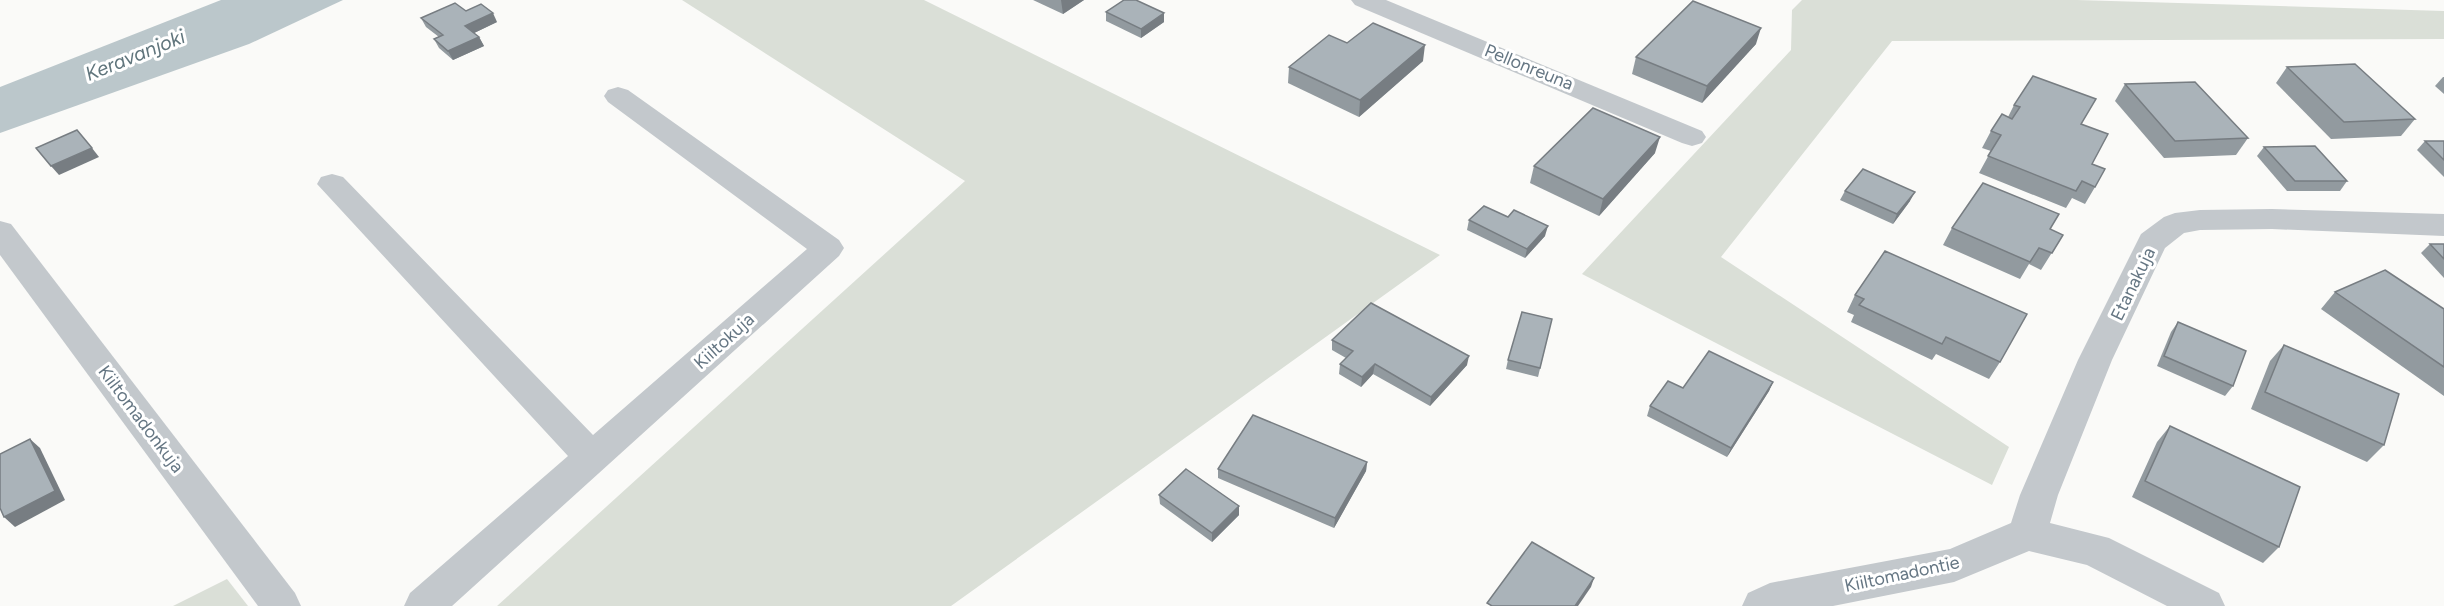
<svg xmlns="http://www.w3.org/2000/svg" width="2444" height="606" viewBox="0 0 2444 606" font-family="Figtree,sans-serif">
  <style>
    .green { fill: #dadfd7 }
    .water { fill: #bbc7cb }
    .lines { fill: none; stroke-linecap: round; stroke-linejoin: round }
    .minor { fill: #c3c8cc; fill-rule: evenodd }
    .wall { fill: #929a9f }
    .shaded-wall { fill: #777d82 }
    .building { fill: #aab3b9; stroke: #777d82; stroke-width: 1.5 }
    .labels { text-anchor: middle; stroke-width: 6; stroke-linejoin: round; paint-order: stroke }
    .street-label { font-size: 18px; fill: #657683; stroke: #fff }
    .water-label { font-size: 20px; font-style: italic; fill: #60757c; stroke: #fff }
  </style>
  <rect width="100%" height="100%" fill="#fafaf8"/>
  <g class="green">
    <path d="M682,0H924L1440,255L951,606H497L965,181Z"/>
    <path d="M1802,0H2077L2444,11V39L1892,41L1721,257L2009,447L1992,485L1582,274L1791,50L1792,10Z"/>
    <path d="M227,579L248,606H173Z"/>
  </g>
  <path class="water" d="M221,0H343L249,44L0,133V87Z"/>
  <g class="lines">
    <g class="minor">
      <path d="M1351,0H1386L1702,131L1706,137L1702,143L1692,146L1682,143L1355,5Z"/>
      <path d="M618,87L628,90L839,240L844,248L839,256L452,606H404L410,593L568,456L317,184L321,177L332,174L343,177L593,435L807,249L608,102L604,96L608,90Z"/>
      <path d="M2272,209L2444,214V236L2272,229L2200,230L2184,233L2165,248L2112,360L2058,495L2050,523L2109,538L2219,593L2225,606H2167L2087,565L2029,551L1954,582L1833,606H1742L1748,593L1770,583L1950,549L2011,523L2020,495L2078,360L2141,234L2164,217L2175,213L2200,210Z"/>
      <path d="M0,221L11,224L295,593L301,606H258L0,255Z"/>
    </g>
  </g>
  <g class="wall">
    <path d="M1033,0H1084L1063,14Z"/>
    <path d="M1106,12L1164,13V22L1141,38L1106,21Z"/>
    <path d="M421,18L497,22L474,33L479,37L484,46L453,60L439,48L434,39L439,37L426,27Z"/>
    <path d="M1347,43L1423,61L1359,117L1288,83L1289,67Z"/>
    <path d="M1756,44L1702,103L1632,74L1636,57Z"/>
    <path d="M2287,67L2415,119L2401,136L2331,139L2276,83Z"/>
    <path d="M2443,77H2444V94L2435,86Z"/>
    <path d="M2125,84L2248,138L2236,155L2164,158L2115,101Z"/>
    <path d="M2014,105L2081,124L2092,164L2095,187L2085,204L2072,198L2066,208L1979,173L1991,151L1982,148L1991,131L2008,117Z"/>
    <path d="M2425,141H2444V177L2417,150Z"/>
    <path d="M2264,147L2347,181L2340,191H2287L2257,156Z"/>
    <path d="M1655,153L1599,216L1530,183L1534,166Z"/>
    <path d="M1845,191L1910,201L1893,224L1840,200Z"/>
    <path d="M1469,220L1545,236L1525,258L1467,230Z"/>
    <path d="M1952,228L2050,229L2063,235L2041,270L2029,264L2020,279L1943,245Z"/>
    <path d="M2430,244H2444V278L2421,253Z"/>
    <path d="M2335,292L2444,309V396L2321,309Z"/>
    <path d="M1855,295L2000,362L1989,379L1936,354L1932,360L1851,322L1854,315L1847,312Z"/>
    <path d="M1552,319L1538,377L1506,369L1508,360Z"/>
    <path d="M2178,322L2233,386L2225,396L2157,366L2171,332Z"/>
    <path d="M1332,340L1467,365L1430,406L1373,374L1361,387L1339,374L1340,364L1346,358L1332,350Z"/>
    <path d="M2284,345L2384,445L2367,462L2251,409L2270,361Z"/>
    <path d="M1773,382L1769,391L1727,457L1647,416L1650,406L1683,388Z"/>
    <path d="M2170,426L2279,547L2263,563L2132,497L2157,442Z"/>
    <path d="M1367,462L1366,471L1334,528L1218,478V469Z"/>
    <path d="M1159,495L1239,506V515L1212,542L1160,504Z"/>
  </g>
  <g class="shaded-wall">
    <path d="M1061,0H1084L1063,14Z"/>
    <path d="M493,13L497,22L470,35L465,26Z"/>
    <path d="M1164,13V22L1141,38V29Z"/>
    <path d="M1761,28L1756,44L1702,103L1707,86Z"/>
    <path d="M479,37L484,46L453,60L448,51Z"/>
    <path d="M1425,45L1423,61L1359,117L1360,100Z"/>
    <path d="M1660,137L1655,153L1599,216L1603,199Z"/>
    <path d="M92,148L99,157L59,175L51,166Z"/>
    <path d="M1915,192L1910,201L1893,224L1897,214Z"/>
    <path d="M1548,226L1545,236L1525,258L1527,249Z"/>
    <path d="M1469,356L1467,365L1430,406L1431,397Z"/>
    <path d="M1375,364L1373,374L1361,387L1362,377Z"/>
    <path d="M1773,382L1769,391L1727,457L1731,448Z"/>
    <path d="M30,439L40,448L65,500L15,527L4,517Z"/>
    <path d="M1367,462L1366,471L1334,528L1335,518Z"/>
    <path d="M1239,506V515L1212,542V533Z"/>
    <path d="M1594,578L1591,587L1578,606H1575Z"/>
  </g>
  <g class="building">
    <path d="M1124,0H1136L1164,13L1141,29L1106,12Z"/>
    <path d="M1693,1L1761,28L1707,86L1636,57Z"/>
    <path d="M455,3L466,11L481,4L493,13L465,26L479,37L448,51L434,39L443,35L421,18Z"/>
    <path d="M1373,23L1425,45L1360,100L1289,67L1329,35L1347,43Z"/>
    <path d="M2355,64L2415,119L2344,122L2287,67Z"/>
    <path d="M2033,76L2096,99L2081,124L2108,134L2092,164L2105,169L2095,187L2082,181L2076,191L1988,156L2001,135L1991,131L2002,114L2012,119L2020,107L2014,105Z"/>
    <path d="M2195,82L2248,138L2175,141L2125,84Z"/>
    <path d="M1593,108L1660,137L1603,199L1534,166Z"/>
    <path d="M77,130L92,148L51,166L36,148Z"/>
    <path d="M2425,141H2444V160Z"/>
    <path d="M2315,146L2347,181H2295L2264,147Z"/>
    <path d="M1863,169L1915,192L1897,214L1845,191Z"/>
    <path d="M1983,183L2059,214L2050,229L2063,235L2052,253L2039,248L2030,262L1952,228Z"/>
    <path d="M1484,206L1508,217L1514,210L1548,226L1527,249L1469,220Z"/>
    <path d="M2430,244H2444V259Z"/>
    <path d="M1885,251L2027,314L2000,362L1946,337L1942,344L1859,305L1864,299L1855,295Z"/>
    <path d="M2385,270L2444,309V367L2335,292Z"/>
    <path d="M1371,303L1469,356L1431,397L1375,364L1362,377L1340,364L1353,351L1332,340Z"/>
    <path d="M1522,312L1552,319L1540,368L1508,360Z"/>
    <path d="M2178,322L2246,351L2233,386L2164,356Z"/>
    <path d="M2284,345L2399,394L2384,445L2265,392Z"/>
    <path d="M1709,351L1773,382L1731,448L1650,406L1668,381L1683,388Z"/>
    <path d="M1253,415L1367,462L1335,518L1218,469Z"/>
    <path d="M2170,426L2300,487L2279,547L2145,481Z"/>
    <path d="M30,439L55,491L4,517L0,508V454Z"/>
    <path d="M1186,469L1239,506L1212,533L1159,495Z"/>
    <path d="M1532,542L1594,578L1575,606H1492L1487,603Z"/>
  </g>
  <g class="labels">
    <g class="street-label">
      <text transform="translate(1529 67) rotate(22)" y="6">Pellonreuna</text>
      <text transform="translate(2133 284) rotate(-64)" y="6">Etanakuja</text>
      <text transform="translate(724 341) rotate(-42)" y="6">Kiiltokuja</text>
      <text transform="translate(141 419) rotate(53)" y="6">Kiiltomadonkuja</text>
      <text transform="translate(1902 574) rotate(-12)" y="6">Kiiltomadontie</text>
    </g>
    <g class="water-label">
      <text transform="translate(135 55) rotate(-22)" y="7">Keravanjoki</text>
    </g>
  </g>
</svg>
